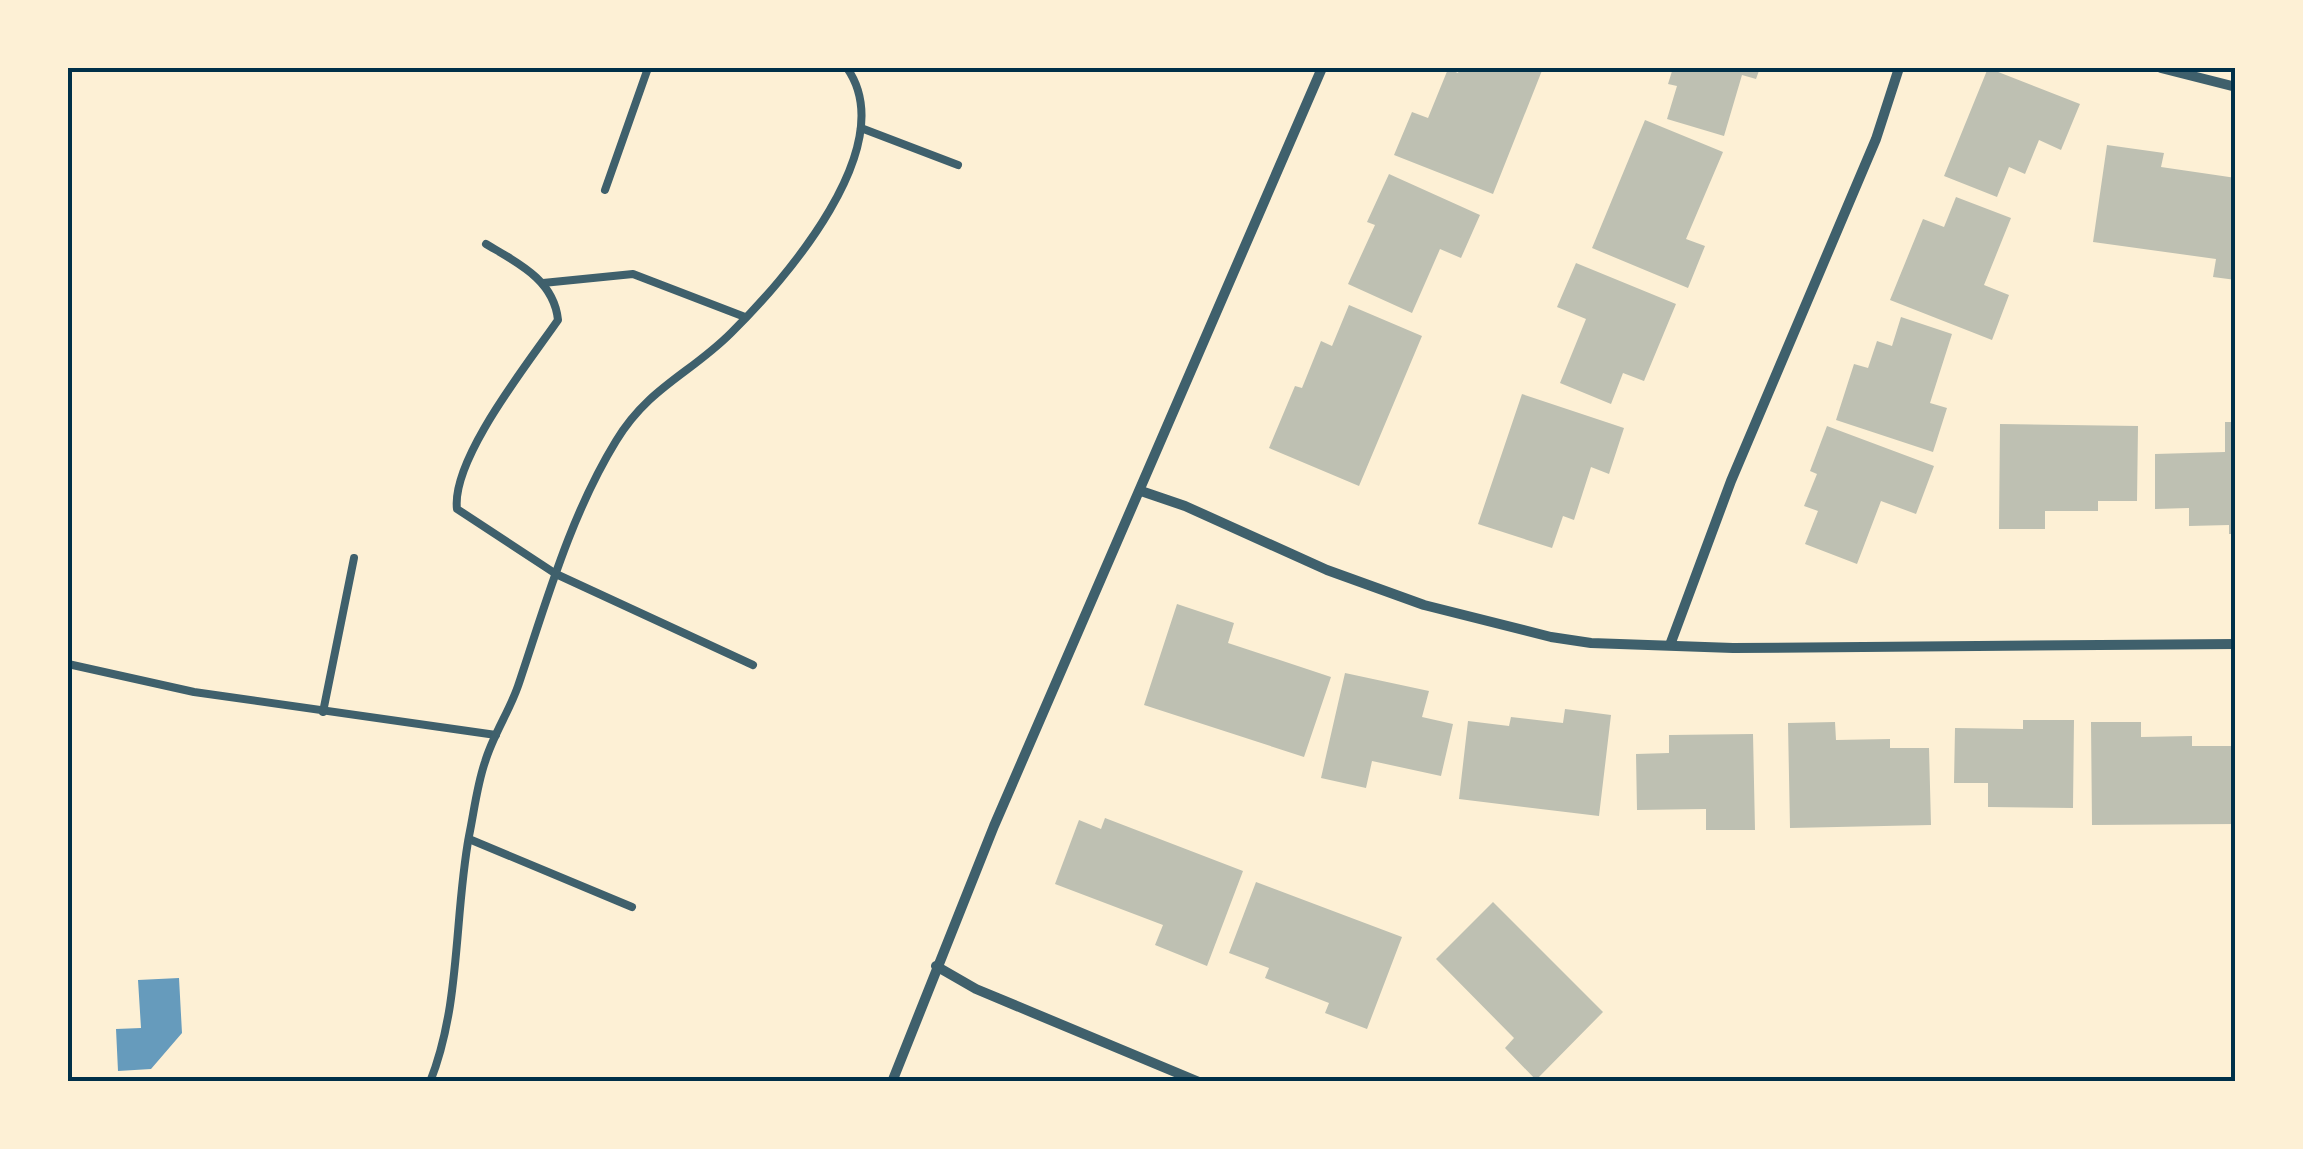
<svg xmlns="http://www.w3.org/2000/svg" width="2303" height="1149" viewBox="0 0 2303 1149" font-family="'Fira Sans Condensed',sans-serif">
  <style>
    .water { fill: #669bbc }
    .building { fill: #bec0b2 }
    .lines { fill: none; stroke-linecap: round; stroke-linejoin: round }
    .service { stroke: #3f606c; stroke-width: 8 }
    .minor { stroke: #3f606c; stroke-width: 10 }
    .neatline { fill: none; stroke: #003049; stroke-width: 4 }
  </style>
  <rect width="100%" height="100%" fill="#fdf0d5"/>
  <path class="water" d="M179,978L182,1033L151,1069L118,1071L116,1029L141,1028L138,980Z"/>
  <g class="building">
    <path d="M1460,68H1543L1493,194L1394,155L1412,112L1428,118L1448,69L1458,73Z"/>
    <path d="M1673,68H1760L1756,79L1742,75L1724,136L1667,119L1677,86L1668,84Z"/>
    <path d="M1988,68L2080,104L2061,150L2039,140L2025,174L2009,167L1997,197L1944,176Z"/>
    <path d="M1645,120L1723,152L1686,239L1705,246L1688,288L1592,248Z"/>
    <path d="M2107,145L2164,153L2161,167L2236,178V280L2213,277L2216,259L2093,242Z"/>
    <path d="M1389,174L1480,215L1461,258L1440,249L1412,313L1348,284L1375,225L1367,222Z"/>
    <path d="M1956,197L2011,218L1984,285L2009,295L1992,340L1890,300L1923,219L1944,227Z"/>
    <path d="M1576,263L1676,304L1644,381L1623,373L1611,404L1560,383L1586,319L1557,307Z"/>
    <path d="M1349,305L1422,336L1359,486L1269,448L1295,386L1302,388L1321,341L1332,346Z"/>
    <path d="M1901,317L1952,334L1930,403L1947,408L1933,452L1836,420L1854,364L1868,368L1877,341L1892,346Z"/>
    <path d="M1522,394L1624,428L1609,474L1591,467L1574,520L1563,516L1552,548L1478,524Z"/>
    <path d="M2225,422H2236V534H2229V525L2189,526V508L2155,509V454L2225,452Z"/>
    <path d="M2000,424L2138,426L2137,501H2098V511H2045V529H1999Z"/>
    <path d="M1827,426L1934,466L1916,514L1881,501L1857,564L1805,544L1818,511L1804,506L1817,474L1810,471Z"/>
    <path d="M1177,604L1234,623L1228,643L1331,677L1304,757L1144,705Z"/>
    <path d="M1345,673L1429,691L1422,717L1453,724L1441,776L1372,761L1366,788L1321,778Z"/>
    <path d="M1565,709L1611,715L1599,816L1459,799L1468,721L1509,726L1511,717L1563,723Z"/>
    <path d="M2023,720H2074L2073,808L1988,807V783H1954L1955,728L2023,729Z"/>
    <path d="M1835,722L1836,740L1890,739V748H1929L1931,825L1790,828L1788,723Z"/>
    <path d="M2091,722H2141V737L2192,736V746H2235L2236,824L2092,825Z"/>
    <path d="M1753,734L1755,830H1706V809L1637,810L1636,754L1669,753V735Z"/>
    <path d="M1105,818L1243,871L1207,966L1155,945L1163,925L1055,884L1079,820L1101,829Z"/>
    <path d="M1256,882L1402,937L1367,1029L1325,1013L1329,1003L1265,978L1269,968L1229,953Z"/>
    <path d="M1493,902L1603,1012L1536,1080L1505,1048L1514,1038L1436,959Z"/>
  </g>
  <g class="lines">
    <g class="service">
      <path d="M861,128L958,165"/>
      <path d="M605,190L648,68"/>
      <path d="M486,244C518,263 554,280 558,320C529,362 451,459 457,509L556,574L753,665"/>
      <path d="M543,283L633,274L745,317"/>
      <path d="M68,664L194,692L496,735"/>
      <path d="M323,712L354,558"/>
      <path d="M469,839L632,907"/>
      <path d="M430,1082C461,1004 454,917 469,836C474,812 477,785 485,762C493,735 509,712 518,686C546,603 570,516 616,441C649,387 690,374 731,333C785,280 902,146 847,68"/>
    </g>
    <g class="minor">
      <path d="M2161,68L2236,87"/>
      <path d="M1141,491L1185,506L1327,570L1424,605L1551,637L1591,643L1733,648L2236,644"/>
      <path d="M1670,645L1731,481L1876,139L1899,68"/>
      <path d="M936,966L976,989L1199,1082"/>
      <path d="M892,1082L994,826L1322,68"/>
    </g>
  </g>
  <rect width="2303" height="1149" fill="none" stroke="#fdf0d5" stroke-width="140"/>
  <rect x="70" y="70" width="2163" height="1009" class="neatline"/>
</svg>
